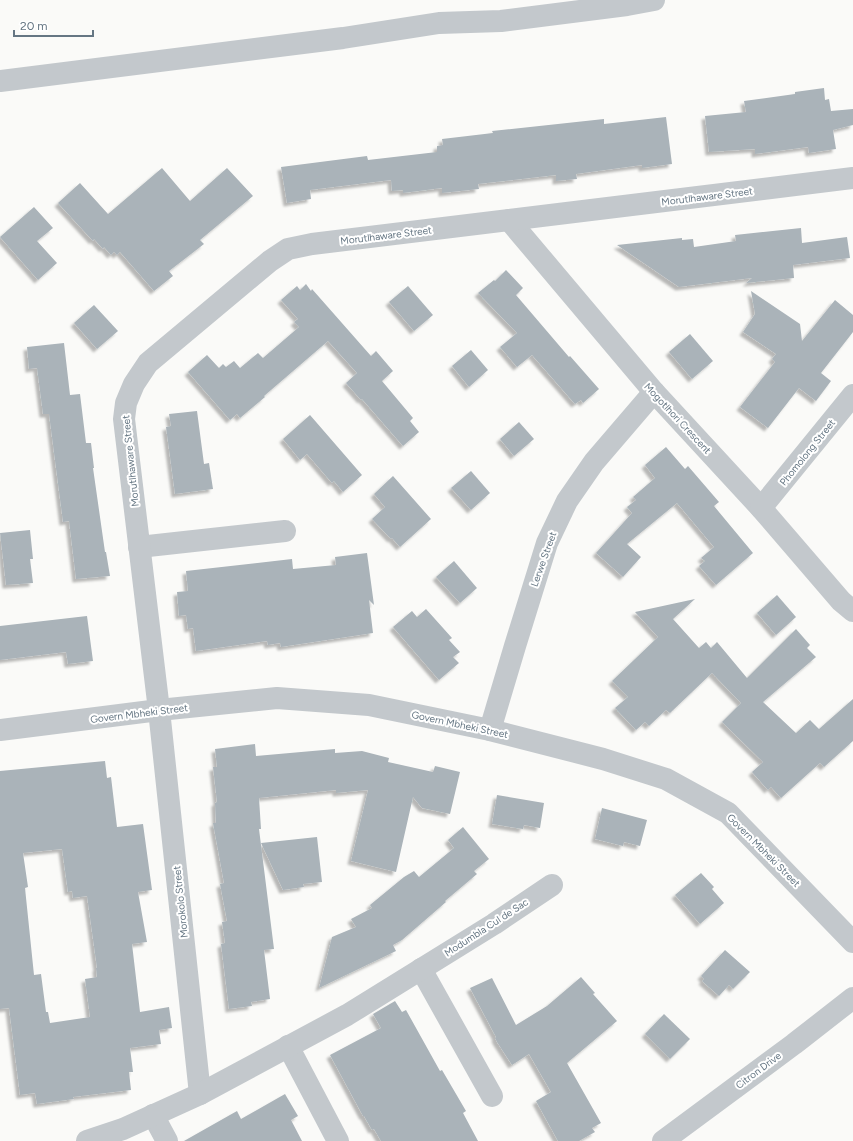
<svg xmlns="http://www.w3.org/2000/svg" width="853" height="1141" viewBox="0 0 853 1141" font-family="Figtree,sans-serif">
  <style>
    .building { fill: #aab3b9; fill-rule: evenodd; filter: url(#shadow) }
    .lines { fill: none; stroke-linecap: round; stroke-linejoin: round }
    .minor { stroke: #c3c8cc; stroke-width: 22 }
    .tertiary { stroke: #c3c8cc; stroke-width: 22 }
    .labels { text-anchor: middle; stroke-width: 4; stroke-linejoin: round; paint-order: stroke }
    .street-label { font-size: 10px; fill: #657683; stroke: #fff }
  </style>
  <defs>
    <filter id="shadow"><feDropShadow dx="-3.5" dy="3.5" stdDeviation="1" flood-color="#0004"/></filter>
  </defs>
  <rect width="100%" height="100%" fill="#fafaf8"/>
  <g class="building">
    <path d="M824,88L825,100L829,99L831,111L853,109V125L833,130L836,149L809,153L808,147L755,154V149L709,152L705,116L746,112L744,101L795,94V92Z"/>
    <path d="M666,117L672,164L642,168V165L576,174L577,179L556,181V175L478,184L479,189L442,193V188L403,193V190L392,191L391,180L310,190L311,199L287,203L281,167L367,156L368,160L437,152V146L443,145L442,139L493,133L492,131L604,119V124Z"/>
    <path d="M162,168L190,201L227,168L253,196L200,240L204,244L169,271L173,276L154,291L120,252L117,255L114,252L111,255L104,247L103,249L94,239L93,241L58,203L80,183L108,214Z"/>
    <path d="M34,207L53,228L37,241L57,263L38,280L0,237Z"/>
    <path d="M801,228L802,243L847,237L850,258L793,265L794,278L746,283L752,278L679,287L617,245L682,238V240L693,239L694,247L736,241L735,235Z"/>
    <path d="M506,270L523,288L516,295L569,357L570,356L599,389L583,403L581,400L575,404L532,355L517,367L500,347L517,333L478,293L494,280L495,281Z"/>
    <path d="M306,284L311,291L312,289L371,356L376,351L393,371L382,381L413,418L410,421L419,432L403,446L362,399L361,400L346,383L357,373L328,341L264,396L265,397L240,418L237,414L230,420L188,372L207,355L219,368L223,364L226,367L234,361L240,368L258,353L263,358L299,327L294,322L298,319L281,300L297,286L300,290Z"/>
    <path d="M408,286L433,315L414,331L389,302Z"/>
    <path d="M751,291L800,324L802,341L835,300L853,315V332L821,373L831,381L816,401L799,388L768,428L740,407L775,362L772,359L776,354L743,332L755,314Z"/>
    <path d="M94,305L118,331L97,349L74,323Z"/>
    <path d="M690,334L713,361L692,379L669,352Z"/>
    <path d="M64,343L70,395L80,394L86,443H91L94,468H93L105,552H106L110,576L76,579L69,521L63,522L49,414H43L37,368L29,369L27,347Z"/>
    <path d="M471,350L488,370L469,387L452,366Z"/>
    <path d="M197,411L204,464L209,463L213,489L175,494L166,427L171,426L169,414Z"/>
    <path d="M310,415L362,475L343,492L334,481L332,483L307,454L300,460L283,439Z"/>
    <path d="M519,422L534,439L514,456L500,439Z"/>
    <path d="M666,447L685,469L688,466L719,502L714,506L753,553L716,585L699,566L705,561L701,558L714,547L677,503L627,544L641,557L623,577L596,553L632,513L627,507L636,500L633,497L655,478L645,465Z"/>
    <path d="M471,471L490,493L471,510L451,488Z"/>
    <path d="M393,476L431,519L400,547L392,538L391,539L372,519L385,507L374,494Z"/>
    <path d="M30,530L33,559H30L33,583L6,585L0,533Z"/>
    <path d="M367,553L374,605L369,600L373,633L281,647L280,643L268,645L267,641L196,651L193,628L188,629L186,615L179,616L177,592L188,591L186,571L292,559L293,569L336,565L335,557Z"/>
    <path d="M454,561L477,588L460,603L436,577Z"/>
    <path d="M777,595L796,617L776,635L757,613Z"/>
    <path d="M695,599L673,619L699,648L706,642L711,648L717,642L747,678L796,629L810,645L807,648L816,657L763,702L796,733L810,720L819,729L853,699V741L824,767L820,763L781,798L771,787L768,790L752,772L763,762L722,722L741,703L712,673L670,713L666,710L649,726L645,722L636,730L615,708L628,697L612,681L658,637L635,612Z"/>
    <path d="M426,609L452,638L449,640L460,652L453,657L459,663L439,680L393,627L412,611L417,617Z"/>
    <path d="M87,616L93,661L68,664L66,652L0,660V626Z"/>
    <path d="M255,744L256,756L335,749V753L362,751L389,758L388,762L433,772L435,766L460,772L450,814L422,808L413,797L396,872L351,861L368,790L336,793V790L259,798L261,829H259L274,949L264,950L270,999L251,1002L252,1006L229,1009L221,944L225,943L222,922L227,921L220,884L224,883L213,823H216L215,803L217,802L213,767H217L215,749Z"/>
    <path d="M105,761L107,778L111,777L117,827L143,824L152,890L138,892L147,942L132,944L140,1012L169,1007L172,1028L159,1030L161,1044L130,1048L133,1072H129L131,1090L73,1097L74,1099L37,1104L35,1093L20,1095L9,1008L0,1009V771ZM62,849L68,892L72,891L73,898L87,896L97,968H96L97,977L85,979L90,1017L50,1023L48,1012H46L41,974L34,975L25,888L28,887L23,853Z"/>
    <path d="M497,795L544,803L540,828L524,825L523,829L492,824Z"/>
    <path d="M602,808L647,820L640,846L624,842L623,846L595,839Z"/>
    <path d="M463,827L489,859L474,871L477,874L445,901L446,902L402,940L393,945L396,951L319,988L332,937L356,927L351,919L372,908L370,905L404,877L414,871L419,877L454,848L448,840Z"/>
    <path d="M317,837L322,882L303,884L304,887L283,890L261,843Z"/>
    <path d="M701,873L714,887L712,889L724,903L700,924L675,895Z"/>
    <path d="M725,950L750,972L733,989L729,985L719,996L702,981L704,979L701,976Z"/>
    <path d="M581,977L595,993L593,994L617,1021L567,1063L601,1123L592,1128L595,1132L579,1141H558L536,1101L551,1092L529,1054L512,1065L497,1042L495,1038L496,1037L470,988L492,978L516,1025L547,1006Z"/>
    <path d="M395,1001L402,1012L406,1010L440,1071L442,1070L466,1111L463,1113L478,1141H381L374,1129L372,1130L364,1116H363L330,1055L381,1028L373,1014Z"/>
    <path d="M664,1014L690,1039L670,1059L645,1034Z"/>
    <path d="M285,1094L298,1116L291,1120L302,1141H184L237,1111L241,1119Z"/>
  </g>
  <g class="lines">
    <g class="minor">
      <path d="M0,81L343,38L439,23L501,21L627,5L654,0"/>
      <path d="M509,220L654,392L761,508L841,601L853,611"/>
      <path d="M761,508L853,395"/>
      <path d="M139,547L285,531"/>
      <path d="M490,730L515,646L547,543L567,501L594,462L654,392"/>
      <path d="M421,969L492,1096"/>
      <path d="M288,1046L338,1141"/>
      <path d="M200,1094L159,710L124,419L126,403L134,384L148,363L270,261L288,249L312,244L853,178"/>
      <path d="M153,1115L167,1141"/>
      <path d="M87,1141L123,1129L200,1094L347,1015L494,924L552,885"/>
    </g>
    <g class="tertiary">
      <path d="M0,730L159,710L277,698L369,705L490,730L603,759L666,779L728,813L853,942"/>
      <path d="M663,1141L794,1044L853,998"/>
    </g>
  </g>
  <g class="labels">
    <g class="street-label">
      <text transform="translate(707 196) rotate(-7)" y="4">Morutlhaware Street</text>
      <text transform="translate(386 235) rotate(-7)" y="4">Morutlhaware Street</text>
      <text transform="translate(678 418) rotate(47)" y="4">Mogotlhori Crescent</text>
      <text transform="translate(807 452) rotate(-51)" y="4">Phomolong Street</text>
      <text transform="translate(130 461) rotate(-96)" y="4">Morutlhaware Street</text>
      <text transform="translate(543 559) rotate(-70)" y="4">Lerwe Street</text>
      <text transform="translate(139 713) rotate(-7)" y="4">Govern Mbheki Street</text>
      <text transform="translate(460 724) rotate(12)" y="4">Govern Mbheki Street</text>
      <text transform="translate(764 850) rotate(45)" y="4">Govern Mbheki Street</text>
      <text transform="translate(180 902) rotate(-96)" y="4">Morokolo Street</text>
      <text transform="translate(486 927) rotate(-33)" y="4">Modumbla Cul de Sac</text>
      <text transform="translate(758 1070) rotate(-37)" y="4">Citron Drive</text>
    </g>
  </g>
  <path d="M14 30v6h79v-6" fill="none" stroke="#657683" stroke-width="2"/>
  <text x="20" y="30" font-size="12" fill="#657683" stroke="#ffffff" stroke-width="3" paint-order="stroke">20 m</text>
</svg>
